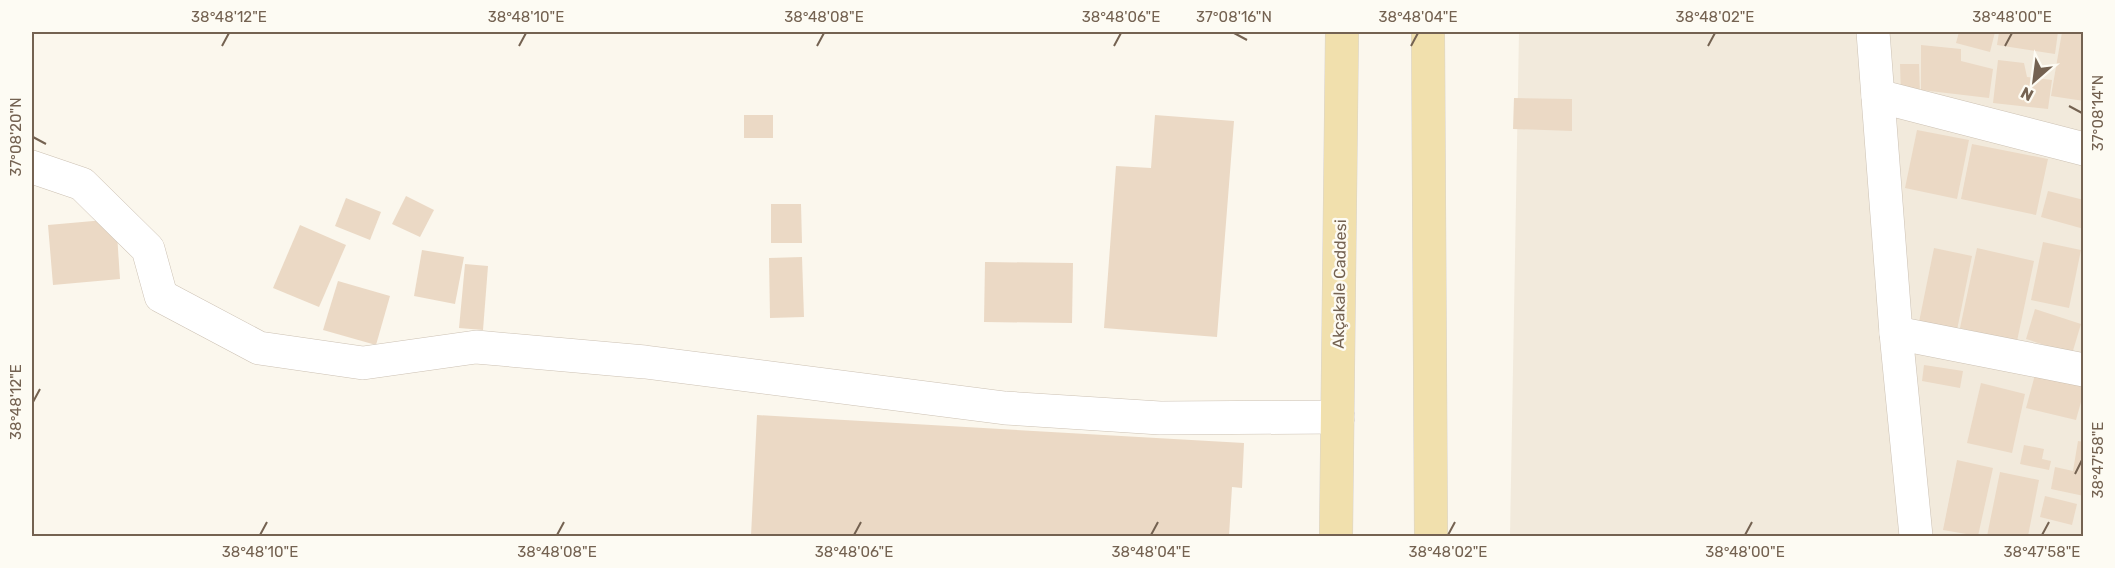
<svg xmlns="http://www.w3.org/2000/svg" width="2115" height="568" viewBox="0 0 2115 568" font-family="Rubik,sans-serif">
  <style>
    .residential { fill: #f2eadc }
    .building { fill: #ebd9c5 }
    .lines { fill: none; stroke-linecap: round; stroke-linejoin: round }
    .minor-casing { stroke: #ccc1b3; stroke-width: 34 }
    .primary-casing { stroke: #d8d3ce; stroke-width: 34 }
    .minor { stroke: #fff; stroke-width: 33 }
    .primary { stroke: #f1e0ad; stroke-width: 33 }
    .ticks { fill: none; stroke: #746251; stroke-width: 2 }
    .labels { text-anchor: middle; stroke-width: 5; stroke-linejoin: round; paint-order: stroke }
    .street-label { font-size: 16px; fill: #746251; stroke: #fdfbf3 }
    .neatline { fill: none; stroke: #746251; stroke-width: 2 }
    .ticks-label { font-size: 15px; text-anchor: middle; fill: #746251 }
  </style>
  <rect width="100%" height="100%" fill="#fbf7ed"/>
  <path class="residential" d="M1519,32H2083V536H1510Z"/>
  <g class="building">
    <path d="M1959,32H1995L1990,52L1956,43Z"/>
    <path d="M1999,32H2058L2055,54L1997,45Z"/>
    <path d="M2062,32H2084V101L2051,96Z"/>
    <path d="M1921,45L1961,49V61L1993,69L1989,98L1921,90Z"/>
    <path d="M1998,60L2024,63L2027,77L2052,80L2048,109L1993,103Z"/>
    <path d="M1900,64H1919L1920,95L1901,94Z"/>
    <path d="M1514,98L1572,99V131L1513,129Z"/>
    <rect x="744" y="115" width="29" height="23"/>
    <path d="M1155,115L1234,121L1217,337L1104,328L1116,166L1151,168Z"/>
    <path d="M1917,130L1969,140L1957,199L1905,188Z"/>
    <path d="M1972,144L2048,159L2036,215L1961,199Z"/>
    <path d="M2048,191L2084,200V229L2041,217Z"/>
    <path d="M406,196L434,210L420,237L392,224Z"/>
    <path d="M346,198L381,212L370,240L335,226Z"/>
    <path d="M771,204H801L802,243H771Z"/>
    <path d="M116,219L120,279L53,285L48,225Z"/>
    <path d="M300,225L346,245L319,307L273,288Z"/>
    <path d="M2043,242L2081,250L2069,308L2031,300Z"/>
    <path d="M1934,248L1972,256L1957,330L1919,322Z"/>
    <path d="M1977,248L2034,261L2017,341L1960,328Z"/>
    <path d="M422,250L464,257L455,304L414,296Z"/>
    <path d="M802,257L804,317L770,318L769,258Z"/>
    <path d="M985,262L1073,263L1072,323L984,322Z"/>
    <path d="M465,264L488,266L483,330L459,328Z"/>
    <path d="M338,281L390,296L376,345L323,330Z"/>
    <path d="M2035,309L2081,324L2072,354L2026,339Z"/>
    <path d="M1924,365L1963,371L1960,388L1922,381Z"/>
    <path d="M2036,371L2084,382V391L2076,420L2026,408Z"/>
    <path d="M1981,383L2025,394L2012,453L1967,443Z"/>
    <path d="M757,415L1244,443L1242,488L1232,487L1229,536H751Z"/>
    <path d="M2078,441L2084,442V496L2051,489L2055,467L2073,471Z"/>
    <path d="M2024,445L2044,449L2042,459L2051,461L2049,470L2020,464Z"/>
    <path d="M1957,460L1993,468L1978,536L1943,530Z"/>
    <path d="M2000,472L2039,480L2028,536H1987Z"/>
    <path d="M2045,496L2077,504L2072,525L2040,517Z"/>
  </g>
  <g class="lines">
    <g class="minor-casing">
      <g id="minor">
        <path d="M1873,32L1896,333L1916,536"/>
        <path d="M1878,96L2084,149"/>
        <path d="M32,167L82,184L148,249L161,296L259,348L363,363L476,347L645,362L1005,408L1160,418L1338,417"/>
        <path d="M1896,333L2084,370"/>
      </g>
    </g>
    <g class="primary-casing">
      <g id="primary">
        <path d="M1428,32L1431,536"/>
        <path d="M1336,536L1342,32"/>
      </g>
    </g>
    <use href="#minor" class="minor"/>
    <use href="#primary" class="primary"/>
  </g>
  <path class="ticks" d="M1234,33L1247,40M222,46L229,33M519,46L526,33M817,46L824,33M1114,46L1121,33M1411,46L1418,33M1708,46L1715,33M2005,46L2012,33M2069,106L2082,113M33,137L46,144M33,402L40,389M2075,474L2082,460M260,535L267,522M557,535L564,522M854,535L861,522M1151,535L1158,522M1448,535L1455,522M1745,535L1752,522M2042,535L2049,522"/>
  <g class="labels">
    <g class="street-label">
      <text transform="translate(1339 284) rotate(-89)" y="6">Akçakale Caddesi</text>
    </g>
  </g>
  <rect width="2115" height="568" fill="none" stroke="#fdfbf3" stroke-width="66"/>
  <g transform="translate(2034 81) rotate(208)" stroke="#fdfbf3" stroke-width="4.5" paint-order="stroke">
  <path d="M0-4.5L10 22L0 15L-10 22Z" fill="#746251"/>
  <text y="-9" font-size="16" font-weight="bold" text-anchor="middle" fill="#746251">N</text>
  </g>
  <rect x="33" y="33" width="2049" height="502" class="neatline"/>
  <g class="ticks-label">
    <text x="229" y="22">38°48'12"E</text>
    <text x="526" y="22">38°48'10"E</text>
    <text x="824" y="22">38°48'08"E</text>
    <text x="1121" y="22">38°48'06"E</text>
    <text x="1234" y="22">37°08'16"N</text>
    <text x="1418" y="22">38°48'04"E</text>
    <text x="1715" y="22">38°48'02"E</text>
    <text x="2012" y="22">38°48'00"E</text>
    <text transform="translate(2098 113) rotate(-90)" y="5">37°08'14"N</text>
    <text transform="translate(16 137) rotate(-90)" y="5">37°08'20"N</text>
    <text transform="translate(16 402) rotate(-90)" y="5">38°48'12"E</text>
    <text transform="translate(2098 460) rotate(-90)" y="5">38°47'58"E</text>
    <text x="260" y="557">38°48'10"E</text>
    <text x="557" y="557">38°48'08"E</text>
    <text x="854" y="557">38°48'06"E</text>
    <text x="1151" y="557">38°48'04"E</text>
    <text x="1448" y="557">38°48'02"E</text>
    <text x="1745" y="557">38°48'00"E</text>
    <text x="2042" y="557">38°47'58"E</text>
  </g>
</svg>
